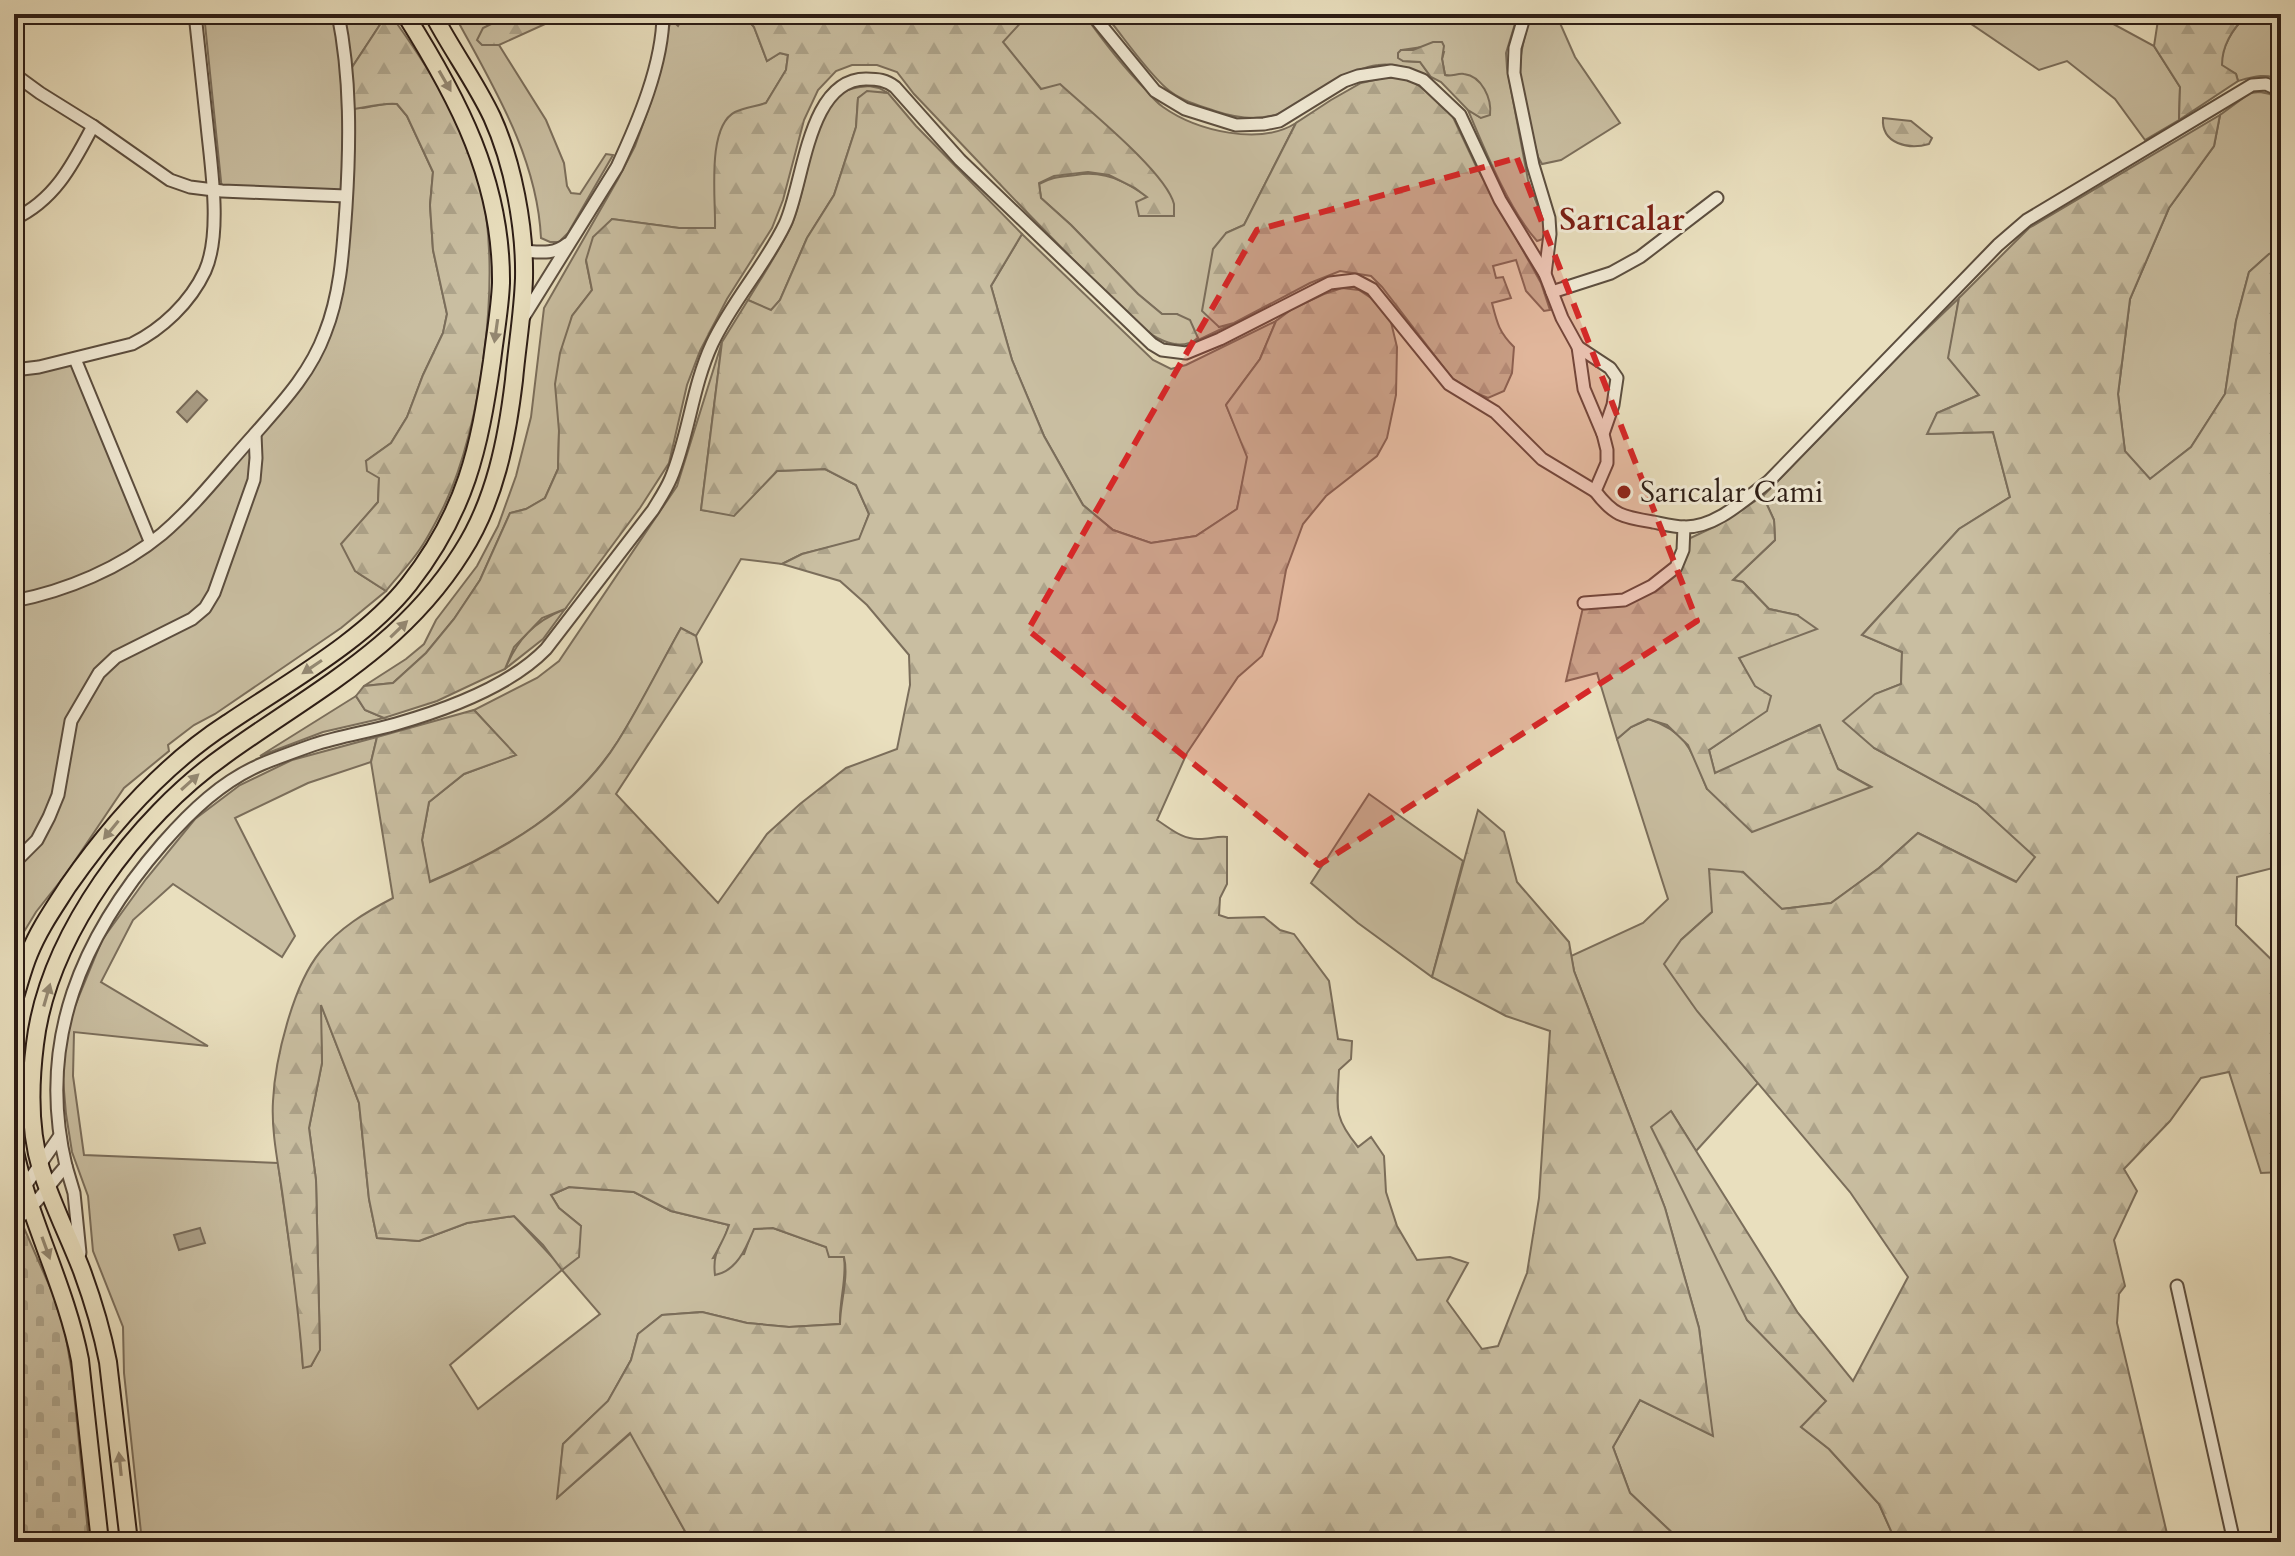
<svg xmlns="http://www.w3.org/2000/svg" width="2295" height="1556" viewBox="0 0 2295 1556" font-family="Cardo,serif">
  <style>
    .green { fill: #c9bea1; stroke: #7b6e5b; stroke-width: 2; fill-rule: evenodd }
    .forest { fill: url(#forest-firs); stroke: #7b6e5b; stroke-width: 2 }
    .cemetery { fill: url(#cemetery-stones); stroke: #7b6e5b; stroke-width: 2 }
    .water { fill: #a99d85; stroke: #776a58; stroke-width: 2 }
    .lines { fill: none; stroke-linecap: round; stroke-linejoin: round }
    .minor-casing { stroke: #5c4e3f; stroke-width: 15 }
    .primary-casing { stroke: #2d1d15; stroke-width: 20 }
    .minor { stroke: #f1ead5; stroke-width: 11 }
    .primary { stroke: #e9dfbe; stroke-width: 16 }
    .oneway { fill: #948872 }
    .marked { fill: #d62828; fill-opacity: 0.2; stroke: #d62828; stroke-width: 6; stroke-dasharray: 16 10; stroke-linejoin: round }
    .poi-dot { fill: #8f2418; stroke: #f1ead5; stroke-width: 3 }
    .labels { text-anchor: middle; stroke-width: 6; stroke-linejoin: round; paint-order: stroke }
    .poi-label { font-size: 30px; fill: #2d1d15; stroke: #f1ead5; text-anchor: start }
    .neighbourhood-label { font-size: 32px; font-weight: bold; fill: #7a1f14; stroke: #f1ead5 }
  </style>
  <defs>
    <pattern id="forest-firs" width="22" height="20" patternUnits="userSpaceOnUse" patternTransform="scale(2)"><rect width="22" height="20" fill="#c9bea1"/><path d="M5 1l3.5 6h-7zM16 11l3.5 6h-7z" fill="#ada38a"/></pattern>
    <pattern id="cemetery-stones" width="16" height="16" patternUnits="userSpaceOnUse" patternTransform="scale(2)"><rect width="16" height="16" fill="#c9bea1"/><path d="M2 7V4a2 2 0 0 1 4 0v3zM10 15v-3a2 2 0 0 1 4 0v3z" fill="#ada38a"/></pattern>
  </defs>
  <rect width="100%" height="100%" fill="#e9dfbe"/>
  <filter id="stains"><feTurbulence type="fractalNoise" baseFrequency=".0025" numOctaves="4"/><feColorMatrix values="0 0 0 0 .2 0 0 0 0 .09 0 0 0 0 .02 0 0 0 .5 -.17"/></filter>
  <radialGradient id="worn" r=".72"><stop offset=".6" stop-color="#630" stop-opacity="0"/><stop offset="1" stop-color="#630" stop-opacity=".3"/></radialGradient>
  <g class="green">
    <path d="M204,14H387L345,78L362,108C374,107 384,102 397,104L407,116L433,172L430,205L433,250L447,314L443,333L423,375L407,417L391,443L366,461L379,478L378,502L342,544L358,573L386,591L341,628L215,714L194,725L168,745L169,751L124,788L66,874L36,912L19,940L14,937V370L75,359L150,541L276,412L326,332L346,196L222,191Z"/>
    <path d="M454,14H512L484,28L483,45H499L546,120L564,163L567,186L571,193L580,194L606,154L613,155L568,233L559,242H550L541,238C537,155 492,85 454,14Z"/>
    <path d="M685,14H743L754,27L767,61L780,53L788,55L786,70L766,103L752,108L716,201L715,228H679L612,219L586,261L592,290L572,316L559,431L558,469L545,498L526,509L510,513L480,580L454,619L426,653L393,683L364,686L406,659L424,644L436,620L477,566L498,526L516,476L531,417L544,308L618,179L635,146L651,102L671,19L678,26Z"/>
    <path d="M1026,14H1084C1103,41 1122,66 1146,90C1151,96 1157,103 1163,107C1197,131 1260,146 1296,123L1244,225L1226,233L1219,327L1234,323L1192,343L1198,338L1177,314H1162L1138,294L1071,225L1041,198L1039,184C1054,176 1061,177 1076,175C1116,168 1143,194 1173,216L1041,89L1002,42L1025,18Z"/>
    <path d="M1135,14C1169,14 1202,20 1236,14H1518L1506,53L1507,68L1528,180L1545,226L1546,230L1543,239L1537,241C1509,210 1484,148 1468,110L1481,118L1450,76L1445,75L1442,59L1444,52L1422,47L1401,50L1403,61L1420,62L1431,77C1415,71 1396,62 1378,65C1362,67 1347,75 1333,84C1289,110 1269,129 1215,111C1198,105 1179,100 1166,88C1145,69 1125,39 1107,17Z"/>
    <path d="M1531,14H1556L1575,57L1620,123L1561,160L1542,164L1538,157C1531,129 1520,98 1520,70C1520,50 1526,32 1531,14Z"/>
    <path d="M1962,14H2095L2154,46L2180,87L2179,120L2145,140L2115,99L2067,61L2039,70L1961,17Z"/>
    <path d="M2248,14H2281V81C2268,72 2252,77 2238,81L2236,74L2221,66C2222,45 2233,28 2248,14Z"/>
    <path d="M869,86L879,88L888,93L867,92L858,98L856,127L834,195L807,238L780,300L771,311L748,300C763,275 780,250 792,224C807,190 812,110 844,92C852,87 860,87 869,86Z"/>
    <path d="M2260,92L2270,94L2281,106V249L2269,254L2249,272L2236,321L2225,394L2191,447L2150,479L2125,452L2118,394L2130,299L2169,208L2214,146L2220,115L2250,93Z"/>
    <path d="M1022,234L1153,360L1171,369L1186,365L1276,321L1260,359L1226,405L1248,457L1237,509L1196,536L1151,543L1113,530L1083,505L1044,436L1012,360L991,286Z"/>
    <path d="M1959,298L1949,358L1979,395L1937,413L1928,434L1993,432L2010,497L1959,529L1862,635L1902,652L1901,684L1876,694L1874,748L1977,804L2036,856L2017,882L1918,833L1879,868L1831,903L1781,909L1743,872L1712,912L1681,940L1691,1002L1758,1083L1696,1151L1671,1111L1747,1320L1827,1402L1801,1427L1829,1449L1879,1504L1896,1542H1747L1735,1533L1722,1542H1682L1630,1493L1613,1447L1640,1400L1712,1435L1699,1328L1665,1208L1574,971L1571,956L1643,923L1668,899L1617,739L1631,727L1649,719C1689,733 1692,753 1707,789L1870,786L1838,769L1819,725L1715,774L1709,750L1766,711L1739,658L1797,615L1769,609L1743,582L1733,580L1775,540L1774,520L1763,496L1904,351Z"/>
    <path d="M722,342L701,510L734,515L777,471L825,469L856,485L869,514L859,540L802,554L782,564L741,559L696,636L681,628C660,666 641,705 618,741C574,810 503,851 429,882L422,840L429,802L464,774L515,755L474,710L537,678L559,661L677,486Z"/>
    <path d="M565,609L543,639L505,669C518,639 533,622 565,609Z"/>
    <path d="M356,696L365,710L384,718L323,732L260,756Z"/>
    <path d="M377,737L371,762L308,783L235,818L295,936L282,957L173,884L133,920L101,982L208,1046L74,1032L73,1076L84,1155L278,1163L299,1314L303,1367L311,1366L320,1349L316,1180L309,1128L322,1063L320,1002L359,1103L369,1199L377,1238L419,1241L467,1223L514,1216L563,1269L581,1226L559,1208L551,1195L569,1187L634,1192L671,1211L729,1225L724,1239L713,1258L744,1254L753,1229L773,1228L826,1247L844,1257C847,1279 839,1301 840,1324L789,1327L747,1323L702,1312L662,1315L638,1334L631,1360L608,1401L563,1444L558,1497L631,1433L691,1542H142L124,1373L123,1327L93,1251L88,1196L72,1152L66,1114L63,1079L65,1048L72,1013L102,940L146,879L195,819L240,785L292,760ZM562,1270L600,1314L478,1409L450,1365Z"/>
    <path d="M1369,794L1463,861L1432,977L1358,923L1311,883Z"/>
  </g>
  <g class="forest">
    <path d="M387,14H390C428,66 463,122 480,185C503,270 482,427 444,506C437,520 429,536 420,549C410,564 397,577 386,591L355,571L341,544L378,502L379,478L367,471L366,461L391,443L407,417L423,375L443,333L447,314L433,250L430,205L433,172L407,116L397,104C385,102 362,108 348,110L345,78Z"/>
    <path d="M512,14H567L499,45H482L477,40L483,28Z"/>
    <path d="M743,14H1026L1025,18L1003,42L1041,89L1060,84C1086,108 1166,172 1174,204C1174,207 1174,213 1174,216H1139L1136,202L1147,197L1135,188L1109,175L1088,172L1054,176L1039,183L1041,198L1071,225L1138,294L1162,314H1177L1190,320L1198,338C1188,346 1176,346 1164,341C1141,332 1121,306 1103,289C1038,226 976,159 914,94L897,72L877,65H852L836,71L818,90L804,120L783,200L772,228L727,299L700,351L687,385L669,463L640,508L565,609L542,618L514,647L505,669L437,701L384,718L365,710L356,696L364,686L393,683L426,653L454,619L480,580L510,513L526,509L545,498L558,469L559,431L555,384L560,353L572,316L592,290L586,260L593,237L612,219L679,228H715C716,200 706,127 735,112C744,108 757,106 766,103L786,70L788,55L780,53L767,61L754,27Z"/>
    <path d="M2162,14H2248C2233,28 2222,45 2222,65L2236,74L2238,81L2179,120L2180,87L2154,46L2158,20Z"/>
    <path d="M1433,42H1442L1444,46L1442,59L1445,75C1452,77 1457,73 1464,74C1482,76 1492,99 1490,115L1481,118L1468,110L1441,82L1431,77L1420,62L1403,61L1398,58V53L1401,50H1413Z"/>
    <path d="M1383,78H1403L1415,83L1432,95L1452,115L1476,166L1541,283L1550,310L1544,311L1526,291L1516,260L1493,266L1496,278L1503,277L1511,298L1492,303C1497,323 1499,332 1514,347L1512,373L1504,391L1488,398L1474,392L1452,378L1382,287L1371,276L1340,271L1310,283L1234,323L1219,327L1202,311L1213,249L1226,233L1244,225L1296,123L1331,100L1361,83Z"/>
    <path d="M867,91L888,93L916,126L1022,234L991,286L1012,360L1044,436L1083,505L1113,530L1151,543L1196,536L1237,509L1247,457L1226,405L1260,359L1276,321L1292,309L1324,294L1342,288L1359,290L1371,298L1390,318L1397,347L1396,395L1387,438L1377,456L1326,496L1303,524L1286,570L1277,620L1262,656L1238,677L1187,753L1157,820C1171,829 1183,840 1200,839C1209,839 1217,836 1227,837V884L1220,898L1219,915L1228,918L1264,917L1280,930L1294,934L1329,981L1338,1039L1352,1041L1351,1059L1339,1070C1337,1108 1333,1117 1358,1147L1371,1137L1384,1156L1386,1192L1397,1226L1417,1260L1450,1257L1468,1263L1447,1301L1482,1349L1498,1346L1527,1273L1539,1198L1550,1031L1506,1016L1432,977L1478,810L1504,832L1517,882L1569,942L1574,971L1665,1208L1699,1328L1713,1436L1640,1400L1613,1447L1630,1493L1682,1542H1238L1229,1535L1191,1534L1177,1542H691L630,1433L557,1498L563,1444L608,1401L631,1360L638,1334L662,1315L702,1312L747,1323L789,1327L840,1324C840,1303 849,1278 844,1257H829L826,1247L773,1228L754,1229C746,1248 737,1271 715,1275C712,1250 722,1247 729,1225L671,1211L634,1192L569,1187L551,1195L559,1208L581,1226L579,1257L562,1270L543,1245L514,1216L467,1223L419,1241L377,1238L369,1199L359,1103L321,1005L322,1063L309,1128L316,1180L320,1350L311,1366L303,1368C299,1311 291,1255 283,1198C279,1167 271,1133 273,1101C275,1059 293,985 320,952C339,928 366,912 393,898L371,762L377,737L474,710L516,755L464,774L429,802L422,840L430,882C503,851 575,810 618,741C641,704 660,665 681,628L696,636L702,662L616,794L718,903L767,834L800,804L846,768L897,749L910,685L909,655L867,605L840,581L782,564L802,554L859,539L869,514L856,485L825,469L777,471L734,516L701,510L722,342L748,300L771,310L780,300L807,238L834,195L856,127L858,98Z"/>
    <path d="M2220,115L2214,146L2169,208L2130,299L2118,394L2125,451L2150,479L2191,447L2225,394L2236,321L2249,272L2269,254L2281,249L2274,343L2281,379V866L2237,877L2236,925L2281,969V1172L2261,1173L2229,1072L2201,1078L2170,1121L2124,1169L2137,1191L2114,1240L2125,1286L2119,1294L2117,1323L2169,1542H1896L1879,1504L1829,1449L1801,1427L1826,1401L1747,1320L1651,1127L1671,1111L1798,1313L1853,1381L1908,1277L1850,1192L1697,1011L1664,964L1681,940L1712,912L1709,869L1743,872L1782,909L1831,903L1879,868L1918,833L2016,882L2035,857L1977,804L1874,748L1843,721L1875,694L1901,684L1902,652L1862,635L1959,529L2010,497L1993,432L1927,434L1937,413L1979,395L1948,358L1959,298L2029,228Z"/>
    <path d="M1883,118L1911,121L1932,138L1929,144C1909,150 1881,144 1883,118Z"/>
    <path d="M1763,496L1774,520L1775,540L1733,580L1743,582L1769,609L1797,615L1817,629L1739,658L1755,686L1771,696L1767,711L1709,750L1715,773L1820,725L1838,769L1871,787L1752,832L1707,789L1688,745L1667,725L1648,719L1631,727L1617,739L1597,673L1566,681L1584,603L1612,602L1672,571L1684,541L1718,525Z"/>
  </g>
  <path class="cemetery" d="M24,1228L53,1294L65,1332L72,1373L89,1542H14V1230Z"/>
  <g class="water">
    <path d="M197,391L207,400L187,422L177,412Z"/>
    <path d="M200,1228L205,1243L179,1250L174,1235Z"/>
  </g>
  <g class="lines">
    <g class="minor-casing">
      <g id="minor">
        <path d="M1092,14L1155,91L1185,109L1236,125L1264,124L1279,121L1344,81L1358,76L1391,71L1408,74L1423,80L1460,115L1500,200L1545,274"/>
        <path d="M1525,14L1515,48L1514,73L1533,165L1549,218L1550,234L1545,274L1562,318L1578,347L1584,389L1603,434"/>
        <path d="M14,74L40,93L93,126L170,180L190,187L222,191L346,196"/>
        <path d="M14,219C55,200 73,164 93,126"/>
        <path d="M523,251C539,252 554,255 567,244"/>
        <path d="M1552,292L1611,273L1640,257L1717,198"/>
        <path d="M523,318L617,167C638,122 663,64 663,14"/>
        <path d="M1578,347L1610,368L1617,378L1613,405L1603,434L1607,450V463L1595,491C1614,516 1623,517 1653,522C1663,524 1674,527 1684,527C1716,528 1745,499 1769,481L1998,245L2027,220L2252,85L2266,84L2281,91"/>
        <path d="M75,359L150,541"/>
        <path d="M14,370L39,367L132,344C162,329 190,303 205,271C222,233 211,166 207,125C203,88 199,51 195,14"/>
        <path d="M14,601C66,591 121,568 162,534C196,505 223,469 253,436C281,404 310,374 325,333C341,293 343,249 346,207C350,144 351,77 338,14"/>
        <path d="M1584,603L1624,600L1652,586L1676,567L1683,550L1684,527"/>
        <path d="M14,863L37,840L49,817L58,795L71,721L99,673L116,657L192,619L205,608L214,593L254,480L256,458L255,434"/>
        <path d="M14,948L28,956"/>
        <path d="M66,1166L74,1193L80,1253"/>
        <path d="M14,1202L59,1137"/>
        <path d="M14,1221C36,1207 49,1184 66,1166C36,1041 82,936 163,843C191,811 222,781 262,764C279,757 296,751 313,745C340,736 368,732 396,724C445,710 510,686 546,649L653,510C659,500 666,490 671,478C689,435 692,387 712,344C732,301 765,266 785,224C804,184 807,79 866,79C878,79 886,80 895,87L960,160L1152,344L1162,350L1186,353L1220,339L1330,283L1355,280L1372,289L1449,384L1495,412L1542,459L1595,491"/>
        <path d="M2177,1286L2234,1542"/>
      </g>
    </g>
    <g class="primary-casing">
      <g id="primary">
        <path d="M14,1000C19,985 23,968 29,954C39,929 54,908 68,886C112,823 163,765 228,723C287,683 365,640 409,584C466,511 479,450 492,361C495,335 500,309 501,283C502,181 458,98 405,14"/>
        <path d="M14,1147C29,1220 66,1287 80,1360L100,1542"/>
        <path d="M129,1542L108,1362C102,1331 93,1301 82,1271C69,1237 52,1204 41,1169C29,1130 30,1084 35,1044C48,935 137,817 225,755C314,691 402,648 462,552C495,501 507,439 514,380C517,346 523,312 524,278C525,227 513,163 492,117C475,81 451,49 433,14"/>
      </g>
    </g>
    <use href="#minor" class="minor"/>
    <use href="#primary" class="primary"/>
  </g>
  <defs><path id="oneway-solid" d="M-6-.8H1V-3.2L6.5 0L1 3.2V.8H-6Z" transform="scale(2)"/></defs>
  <g class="oneway">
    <use href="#oneway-solid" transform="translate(445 81) rotate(60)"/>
    <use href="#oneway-solid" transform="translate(496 331) rotate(98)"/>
    <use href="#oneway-solid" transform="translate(399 629) rotate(-44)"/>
    <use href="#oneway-solid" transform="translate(312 667) rotate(146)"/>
    <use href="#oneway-solid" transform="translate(190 782) rotate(-42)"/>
    <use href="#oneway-solid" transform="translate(111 830) rotate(129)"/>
    <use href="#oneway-solid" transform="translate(47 995) rotate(-74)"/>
    <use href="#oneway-solid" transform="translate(46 1248) rotate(70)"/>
    <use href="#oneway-solid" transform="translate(120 1464) rotate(-96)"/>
  </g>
  <path class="marked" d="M1517,158L1697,621L1319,865L1028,630L1257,230Z"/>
  <circle class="poi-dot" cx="1624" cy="492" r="8"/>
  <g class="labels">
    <g class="poi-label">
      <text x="1640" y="502">Sarıcalar Cami</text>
    </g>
    <g class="neighbourhood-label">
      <text x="1622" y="230">Sarıcalar</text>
    </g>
  </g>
  <rect width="2295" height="1556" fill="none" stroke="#e9dfbe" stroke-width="48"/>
  <rect x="16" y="16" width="2263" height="1524" fill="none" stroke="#2d1d15" stroke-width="4"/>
  <rect x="24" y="24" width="2247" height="1508" fill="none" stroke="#2d1d15" stroke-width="2"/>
  <rect width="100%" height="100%" filter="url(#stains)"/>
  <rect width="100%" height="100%" fill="url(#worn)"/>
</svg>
